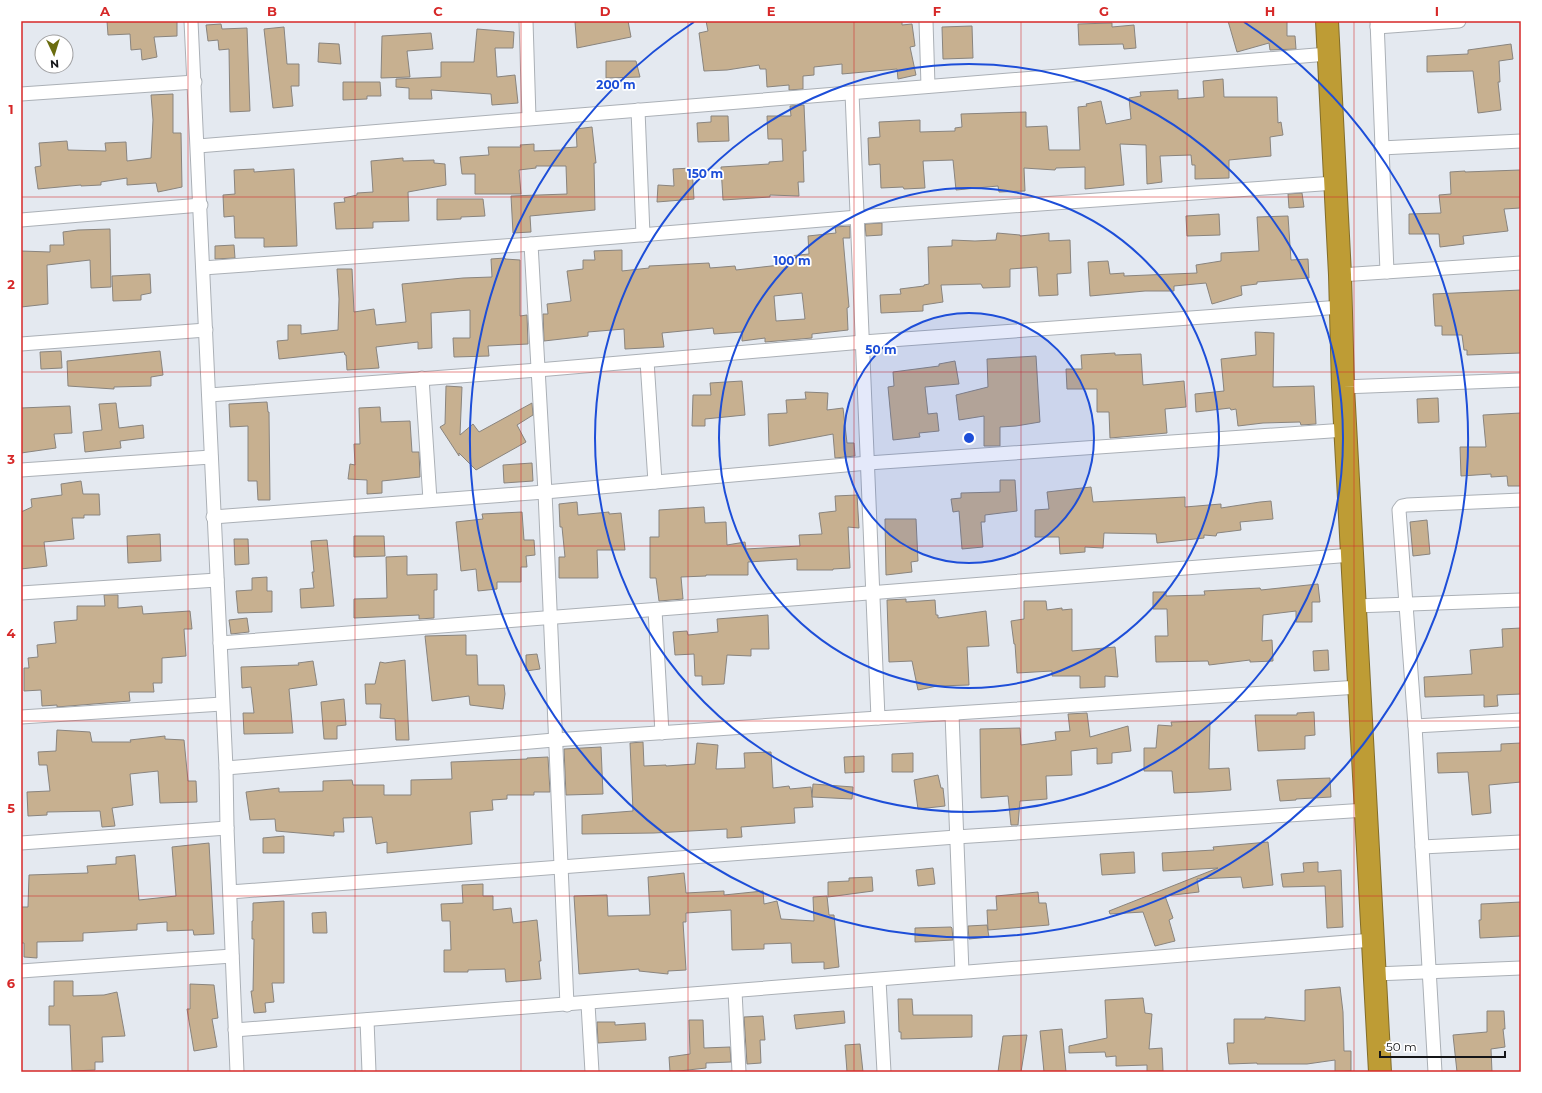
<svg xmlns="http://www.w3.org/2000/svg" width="1542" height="1093" viewBox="0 0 1542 1093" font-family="Montserrat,sans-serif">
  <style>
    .building { fill: #c7b090; stroke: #89847e; fill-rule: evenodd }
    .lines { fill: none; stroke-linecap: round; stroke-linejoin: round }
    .street-casing { stroke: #abb0b6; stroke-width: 15 }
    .highway-casing { stroke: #826d2b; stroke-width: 24 }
    .street { stroke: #fff; stroke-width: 13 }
    .highway { stroke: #be9c35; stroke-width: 22 }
    .grid { fill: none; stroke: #d62828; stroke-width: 1; stroke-opacity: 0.55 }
    .ring { fill: none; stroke: #1d4ed8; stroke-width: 2 }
    .centre { fill: #1d4ed8; stroke: #fff; stroke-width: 2 }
    .ring-label { font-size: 12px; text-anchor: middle; font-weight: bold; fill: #1d4ed8; stroke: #fff; stroke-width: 3.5; stroke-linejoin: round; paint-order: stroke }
    .neatline { fill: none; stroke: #d62828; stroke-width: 1.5 }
    .grid-label { font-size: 13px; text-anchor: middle; font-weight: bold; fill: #d62828 }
  </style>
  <rect width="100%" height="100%" fill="#e4e9f0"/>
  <g class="building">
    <path d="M107,21H177V36L154,37L157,57L142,60L141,49L131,50L130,34L108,35Z"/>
    <path d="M583,21H628L631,37L577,48L575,22Z"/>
    <path d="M706,21H902V25L912,24L915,46L910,47L916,75L898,79L897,69L842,74V64L814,67V75L803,76V89L789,90V85L767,87L766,69H760L759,65L727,70L704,71L699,33L708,31Z"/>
    <path d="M1228,21H1287V36H1295L1296,49L1270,50L1269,43L1237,52Z"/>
    <path d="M1112,23V27L1134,25L1136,48L1124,49L1123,44L1079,45L1078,24Z"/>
    <path d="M221,24L222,29L247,28L250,111L230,112L229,49L219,50L218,40L208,41L206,25Z"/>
    <path d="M972,26L973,58L943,59L942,27Z"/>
    <path d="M284,27L287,64H299V86H291L293,106L273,108L264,29Z"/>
    <path d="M477,29L514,32L513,48H495L497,77L515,75L518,103L492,105L491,94L431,90L432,99H409V88L396,87V79L441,77V62H474Z"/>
    <path d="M431,33L433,49L407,51L410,77L381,78L382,36Z"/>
    <path d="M319,43L339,44L341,64L318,62Z"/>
    <path d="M1511,44L1513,59L1499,61L1500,82H1498L1501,110L1478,113L1473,71L1427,72V56L1468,54V50Z"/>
    <path d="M606,61H636L640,77L606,78Z"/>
    <path d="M1223,79L1224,97H1277L1278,123L1281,122L1283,135L1270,137L1271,156L1229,160V178L1195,179V165H1192L1191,155L1160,156L1162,182L1147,184L1146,145L1120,144L1124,185L1085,189V167L1056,168L1055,170L1024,168L1025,191L999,192L998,186L956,190L953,160L923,161L925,188L904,189L903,187L881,188L880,164L869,165L868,138L880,137L879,122L920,120V132L955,131V128L962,127L961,114L1026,112V127L1047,126L1049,150H1080L1078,107L1087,106L1086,104L1101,101L1106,124L1131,119L1129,98L1141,96L1140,92L1178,90V99L1204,97L1203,81Z"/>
    <path d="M343,82H380L381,96H367V99L343,100Z"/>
    <path d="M173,94V133H181L182,187L158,192L156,183L127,185V178L101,182V185L81,186V185L38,189L35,167L41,166L39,143L67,141L68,150L106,151L105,143L126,142L127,161L151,158L153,120L151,95Z"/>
    <path d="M804,105L806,151H803L804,182H798L799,196L770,195V197L723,200L721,167L769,164V162L783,161L782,139H768L767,116H791L790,106Z"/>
    <path d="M711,116H728L729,141L698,142L697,123L711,122Z"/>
    <path d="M592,127L596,163H594L595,210L530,216L531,232L513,233L511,196L567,194L566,166H536V168L519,170L521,194H475V174H462L460,157L489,155L488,147H521L520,145L534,144V151L562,150V148L577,147L576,129Z"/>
    <path d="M403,158V161L434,160V163L445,164L446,185L408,192L409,221L373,222V228L336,229L334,203L345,202L344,198L357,195V193L373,192L371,161Z"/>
    <path d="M692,168L694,199L657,202L658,185L674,186L673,169Z"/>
    <path d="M254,169V172L294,169L297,246L264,247V238H235L234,216L224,217L223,195L235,194L234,170Z"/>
    <path d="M1520,170V208L1504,209L1508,231L1463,236L1464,244L1440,247L1439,234H1409V214L1441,213L1439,195L1451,194L1450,172L1465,171V172Z"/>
    <path d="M1302,193L1304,207L1289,208L1288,194Z"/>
    <path d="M437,199H483L485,216L461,217V219L437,220Z"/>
    <path d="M1219,214L1220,235L1187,236L1186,216Z"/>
    <path d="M1288,216L1291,260L1308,259L1309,278L1257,282V284L1241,286L1242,295L1212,304L1206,283L1174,286V291H1145L1090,296L1088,262L1108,261L1110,274L1124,273V276L1197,273L1196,265L1221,261V253L1259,251L1257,217Z"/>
    <path d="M882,223V235L866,236L865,224Z"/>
    <path d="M850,226V238H843L849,307L847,308L848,330L812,334V338L765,342V338L742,341V332L714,334L713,328L662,333L664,347L625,349L624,329L588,332V336L544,341L543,314H548L547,304L571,301L567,271L583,269V260H595L594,251L622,250V271L649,268V266L709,263L710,268L735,266L736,270L780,265L779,257L809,254L808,236L836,233L835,227ZM802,293L805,319L776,321L774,296Z"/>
    <path d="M110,229L111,287L91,288L90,260L47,265L48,304L21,307V251L50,252V245H64L63,232L78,230Z"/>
    <path d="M997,233L1020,235V236L1049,233V241L1070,240L1071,273L1057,274L1058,295L1039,296L1037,267L1010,269V287L983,288L981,284L941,285L943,302L923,305V311L881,313L880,295L901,294L900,289L924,286V285L929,284L928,247L952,246V240L975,241L996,240Z"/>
    <path d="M234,245L235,258L215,259V246Z"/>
    <path d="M505,258V259L520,260V316L527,315L528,344L488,346L489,356L454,357L453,338H470V310L431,313L432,348L418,349V342L376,347L379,368L347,370L346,355H345L344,352L279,359L277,341L288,340V325H301V334L338,330L339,299L337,269H352L354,312L374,309L376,325L406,322L402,284L463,278L492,277L491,259Z"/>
    <path d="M150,274L151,293L141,295V300L113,301L112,276Z"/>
    <path d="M1521,290V353L1467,355V350H1464L1462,335H1442V326H1435L1433,294Z"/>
    <path d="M1255,332L1274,333L1273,387L1314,386L1316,424L1301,425L1300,422L1263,423L1238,426L1236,409L1231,410L1230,408L1196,412L1195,394L1224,391L1221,359L1256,355Z"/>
    <path d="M61,351L62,368L41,369L40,352Z"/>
    <path d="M160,351L163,375L151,377V386L114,387V389L68,386L67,361Z"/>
    <path d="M1115,353V355L1141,354L1143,385L1184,381L1186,407L1165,409L1167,433L1110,438L1109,412H1097V389H1067L1066,369H1082L1081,355Z"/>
    <path d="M1036,356L1040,422L1016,426L1000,427V446H984V416L959,420L956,395L988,387L987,359Z"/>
    <path d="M955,361L959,384L925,387L928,414L937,413L939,431L919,433L920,437L893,440L888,387L894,386L893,372L939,366V364Z"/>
    <path d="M742,381L745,415L705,419V426H692L693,395H711L710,383Z"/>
    <path d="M446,386L462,387L460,435L473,424L479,432L532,403L533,415L517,425L526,442L476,470L459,453V456L440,427L445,424Z"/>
    <path d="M805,392L828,393L827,410L843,408L847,443H854L855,456L835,458L833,434L769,446L768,414L787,413L786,400L806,399Z"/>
    <path d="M1438,398L1439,422L1418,423L1417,399Z"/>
    <path d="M267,402L268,412H269L270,500H258L257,481H248V426L230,427L229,404Z"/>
    <path d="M116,403L119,428L143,425L144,438L120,441L121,448L85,452L83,432L102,430L99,404Z"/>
    <path d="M70,406L72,433L54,434L56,448L21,453V408Z"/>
    <path d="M380,407L381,422L410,421L412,452H419L420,477L382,481V493L367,494V480L348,479L350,464L355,465L354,444H360L359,408Z"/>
    <path d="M1521,413V486H1508L1507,476L1491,477V474L1461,476L1460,447H1486L1483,415Z"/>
    <path d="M532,463L533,481L504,483L503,465Z"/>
    <path d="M1000,480H1015L1017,511L985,515V522H981L983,547L962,549L959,511L953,512L951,499L961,498V493L1000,492Z"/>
    <path d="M81,481L83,494H99L100,515H84V518H72L74,539L44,542L47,566L21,569V512L32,507L31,499L62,495L61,484Z"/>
    <path d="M1091,487L1093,502L1185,497V507L1221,504V508L1260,502L1271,501L1273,519L1240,522L1241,530L1217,533L1216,536L1204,535V538L1157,543L1156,534L1104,533L1103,548L1085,547V552L1060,554L1059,537H1035V510L1049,509L1047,492Z"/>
    <path d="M857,495L859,528L848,527L850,568L833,569V570H797V559L748,562V575H706V576L681,577L683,599L659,601L656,578H650V537H659V510L704,507L705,523L726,522L727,545L745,542L746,549L800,546L799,535L822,534L819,513L836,511L835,496Z"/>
    <path d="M577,502L578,515L609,512V514L621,513L625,550H597L598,578H559V557H565L562,527H560L559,504Z"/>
    <path d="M522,512L524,540H534L535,555L526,556L527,567H521V582H497V589L478,591L476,569L461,571L456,522L483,519L482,514Z"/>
    <path d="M885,519H916L918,561L911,562L912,572L886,575Z"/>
    <path d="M1427,520L1430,554L1413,556L1410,522Z"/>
    <path d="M160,534L161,561L128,563L127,536Z"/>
    <path d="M354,536H384L385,556L354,557Z"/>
    <path d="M234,539H248L249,564L235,565Z"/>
    <path d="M327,540L334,606L301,608L300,589L314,588L312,572H314L311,541Z"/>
    <path d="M407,556V575L437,574V590H434V618L419,619V615L354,618V599L387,598L386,557Z"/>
    <path d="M267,577V591H272V612L238,613L236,591L252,590V578Z"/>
    <path d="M1318,584L1320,602H1312V622H1296V611L1263,615L1262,641L1272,640L1273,661L1250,662V660L1209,665L1208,661L1156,662L1155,636H1168L1167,609H1153V592H1166V596L1205,595L1204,591L1260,588L1261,590Z"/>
    <path d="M104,595H118V608L142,606L143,614L190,611L192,629H184L186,656L162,658V683H153L154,692H129L130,701L57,707V705L42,706L41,690L24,691V668H29L28,658L38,657L37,645L56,643L54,622L77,620V606H105Z"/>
    <path d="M906,599V602L935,600L936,615H938V618L986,611L989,646L967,647L969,685L937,686L918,690L912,661L889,662L887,600Z"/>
    <path d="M1024,601H1046L1047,610L1062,608V610L1072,609V651L1115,647L1118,677L1105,676V687L1080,688V676H1052V671L1017,673L1015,644H1014L1011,621L1024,619Z"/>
    <path d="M768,615L769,649H751V656L727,655L724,684L702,685V676H695L694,654L675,655L673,632L687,631L688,635L718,632L717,619Z"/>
    <path d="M247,618L249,632L231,634L229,620Z"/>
    <path d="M1521,628V694L1497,695L1498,706L1484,707V695L1425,697L1424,677L1472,674L1470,650L1503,647L1502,629Z"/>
    <path d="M466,635V655H477L478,685H504L505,694L503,709L470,705L469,696L432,701L425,636Z"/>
    <path d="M1328,650L1329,670L1314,671L1313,651Z"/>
    <path d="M537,654L540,669L526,671V655Z"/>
    <path d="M405,660L409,740H396L395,719L380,718L381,704H366L365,684H375L380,662L385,663Z"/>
    <path d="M313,661L317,685L289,689L293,733L244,734L243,713H254L251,687L242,688L241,667L299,665L298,663Z"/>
    <path d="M344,699L346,725L337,726V739H324L321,702Z"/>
    <path d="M1314,712L1315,735L1305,736V749L1258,751L1255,715H1297V713Z"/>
    <path d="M1087,713L1090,737L1128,726L1131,751L1112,753V763L1097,764V748L1071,751L1072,775L1046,776L1047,799L1020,801L1018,825H1011L1008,796L981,798L980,729L1020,728L1021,745L1056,740L1055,732L1070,731L1068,714Z"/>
    <path d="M1210,721L1209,769L1229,768L1231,790L1202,792L1174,793L1172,771H1144V748H1156L1158,725L1172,726L1171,722Z"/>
    <path d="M57,730L90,732L92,742H131L130,740L165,736V739L184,740L188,781H196L197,802L160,803L158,771L130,774L133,805L112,808L115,826L102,827L100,811L47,812V815L28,816L27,792L50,791L47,765H39L38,752L56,751Z"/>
    <path d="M643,742L644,766L666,765V766L695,764L697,743L718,745L716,769L745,768L744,753L771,752L773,788L789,786L790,789L811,787L813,807L794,808L795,823L741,827L742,837L727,838V829L654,833L582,834V815L633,811L630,743Z"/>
    <path d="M1521,743V782L1489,785L1491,813L1472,815L1468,772L1438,773L1437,753L1501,751V744Z"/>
    <path d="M601,747L603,794L566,795L564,749Z"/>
    <path d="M913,753V772H892V754Z"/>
    <path d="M864,756V772L845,773L844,757Z"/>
    <path d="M548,757L550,792H534V795H507V799L492,800L493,810L470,812L472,844L387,853V842L376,844L372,817L343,818L344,832H334V836L276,831L275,819L250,820L246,792L279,788V792L323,791V781L352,780L353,785H384V795H411V780L452,779L451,762L527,759V758Z"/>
    <path d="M938,775L941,788H943L945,806L918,809L914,780Z"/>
    <path d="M1330,778L1331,797L1296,799V800L1280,801L1277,780Z"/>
    <path d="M813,784L853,787L852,799L812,797Z"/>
    <path d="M284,836V853H263V838Z"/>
    <path d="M1268,842L1273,885L1243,888L1241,877L1197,879L1199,892L1165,896L1173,918L1169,920L1175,941L1155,946L1143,912L1110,914L1109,911L1218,868L1163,871L1162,853L1214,850L1213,847Z"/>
    <path d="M209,843L214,934L194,935L193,930L167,931V922L137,924V930L83,933V941L37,942V958L24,957V943H21V907H28L29,875L88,873L87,866L116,864V857L135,855L139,900L176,896L172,847Z"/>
    <path d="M1134,852L1135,873L1102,875L1100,854Z"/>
    <path d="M1318,862V872L1341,870L1343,927L1327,928L1325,886L1283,887L1281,874L1304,872L1303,863Z"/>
    <path d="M933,868L935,884L918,886L916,870Z"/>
    <path d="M684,873L686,893L724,891V895L763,891L764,904L777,901L781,919L814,921L813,897L827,896L829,915H834L839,967L824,969V962L792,963L791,943L764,944V949L732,950L731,910L686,913V922H683L686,970L668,971V974L639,971V969L579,974L574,896L607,895L608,916L650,915L648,877Z"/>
    <path d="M872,877L873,891L828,897V882L849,881V878Z"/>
    <path d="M483,884V896H493V910L511,908L513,923L537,920L541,961H539L541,979L506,982L505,969L468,970V972H444V950H451L450,921H442L441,904L463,903L462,885Z"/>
    <path d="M1038,892L1039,903H1046L1049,925L988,930L987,910H997L996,896Z"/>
    <path d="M284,901V983H272L274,1002L265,1003L266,1012L254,1013L251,991H253L254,939H252V921H253V903Z"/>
    <path d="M1521,902V936L1480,938L1479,920H1481V904Z"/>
    <path d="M326,912L327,933H313L312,913Z"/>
    <path d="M987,925L989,937L969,939L968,926Z"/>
    <path d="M951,927L952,928L953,940L915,942V928Z"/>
    <path d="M54,981H73V996L104,995L117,992L125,1036L102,1037L103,1062H95V1070L72,1071L70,1025H49V1006H54Z"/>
    <path d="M190,984L214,985L218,1018L212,1019L217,1047L194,1051L187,1009H190Z"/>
    <path d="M1340,987L1343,1012L1344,1051H1351V1071L1335,1072V1060L1307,1064H1257V1063L1229,1064L1227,1043H1234V1019H1265V1017L1305,1021V990Z"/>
    <path d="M1143,998L1145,1013L1152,1014L1149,1049L1162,1048L1163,1071L1147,1072V1065L1116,1066V1056L1106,1057L1105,1052L1069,1053V1046L1107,1038L1105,1000Z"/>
    <path d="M898,999H912L913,1015H972V1037L901,1039V1032H899Z"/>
    <path d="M844,1011L845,1023L796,1029L794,1015Z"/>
    <path d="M1487,1011H1504L1505,1029H1503L1505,1047L1491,1049L1492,1072H1457L1453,1035L1487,1032Z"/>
    <path d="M763,1016L765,1040H760L761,1063L747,1064L744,1017Z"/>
    <path d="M689,1020H703L704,1048L730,1047L731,1062L706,1063V1068L670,1072L669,1057L690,1054Z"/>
    <path d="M597,1022H615V1025L645,1023L646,1040L598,1043Z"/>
    <path d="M1062,1029L1066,1072H1044L1040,1031Z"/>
    <path d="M1027,1035L1021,1072H998L1003,1036Z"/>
    <path d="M860,1044L863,1072H847L845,1045Z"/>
  </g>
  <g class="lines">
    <g class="street-casing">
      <g id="street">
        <path d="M191,21L226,768L227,828L237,1072"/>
        <path d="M526,21L529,118"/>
        <path d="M926,21L928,86"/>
        <path d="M1377,21L1387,272"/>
        <path d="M1377,27L1459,21"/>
        <path d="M852,93L878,718"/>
        <path d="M21,94L195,82"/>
        <path d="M638,110L643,235"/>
        <path d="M198,146L1328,54"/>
        <path d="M1381,148L1521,141"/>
        <path d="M21,220L201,205"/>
        <path d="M531,244L545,492L567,1005"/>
        <path d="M203,268L531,244L858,217L1335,183"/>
        <path d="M1340,275L1521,263"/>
        <path d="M21,344L206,330"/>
        <path d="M647,361L655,482"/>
        <path d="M422,378L430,500"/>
        <path d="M1343,387L1521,380"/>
        <path d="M209,395L538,370L863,342L1341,307"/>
        <path d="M21,470L211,457"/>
        <path d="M213,517L545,492L868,463L1345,430"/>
        <path d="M21,593L217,580"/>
        <path d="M1355,606L1521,600"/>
        <path d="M655,610L662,733"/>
        <path d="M220,643C597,615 975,584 1352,555"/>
        <path d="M952,714L962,972"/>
        <path d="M21,717L222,704"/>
        <path d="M1415,726L1521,720"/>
        <path d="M226,768L554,740L878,718L1359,687"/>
        <path d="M21,843L227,828"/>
        <path d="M1422,847L1521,842"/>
        <path d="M230,892L956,837L1366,810"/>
        <path d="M21,971L232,956"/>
        <path d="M1375,974L1521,968"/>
        <path d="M879,980L884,1072"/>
        <path d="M735,991L739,1072"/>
        <path d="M588,1004L592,1072"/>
        <path d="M367,1020L369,1072"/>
        <path d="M235,1030C615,1002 994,970 1373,940"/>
        <path d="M1435,1072L1415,726L1399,510L1402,506L1407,505L1521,500"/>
      </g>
    </g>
    <g class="highway-casing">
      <path id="highway" d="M1327,21L1340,275L1343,387L1380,1072"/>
    </g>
    <use href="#street" class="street"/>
    <use href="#highway" class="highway"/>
  </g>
  <path class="grid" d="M188,21V1072M355,21V1072M521,21V1072M688,21V1072M854,21V1072M1021,21V1072M1187,21V1072M1354,21V1072M21,197H1521M21,372H1521M21,546H1521M21,721H1521M21,896H1521"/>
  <circle cx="969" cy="438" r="125" fill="#1d4ed8" fill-opacity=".12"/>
  <g class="ring">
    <circle cx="969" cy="438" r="125"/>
    <circle cx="969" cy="438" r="250"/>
    <circle cx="969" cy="438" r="374"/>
    <path d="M1244 22A499 499 0 1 1 694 22"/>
  </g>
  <circle cx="969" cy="438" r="6" class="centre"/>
  <g class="ring-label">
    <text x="616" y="89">200 m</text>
    <text x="705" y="178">150 m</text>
    <text x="792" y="265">100 m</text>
    <text x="881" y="354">50 m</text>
  </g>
  <rect width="1542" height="1093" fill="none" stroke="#ffffff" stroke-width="44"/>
  <g transform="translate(54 54) rotate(176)"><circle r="19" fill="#ffffff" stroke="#a1a1a3"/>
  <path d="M0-3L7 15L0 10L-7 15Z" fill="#6a6c0f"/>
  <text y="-6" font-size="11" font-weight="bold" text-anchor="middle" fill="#141518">N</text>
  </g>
  <path d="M1380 1051v6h125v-6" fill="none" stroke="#141518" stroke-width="2"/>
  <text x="1386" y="1051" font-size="12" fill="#141518" stroke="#ffffff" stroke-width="3" paint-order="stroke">50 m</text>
  <rect x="22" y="22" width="1498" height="1049" class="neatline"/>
  <g class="grid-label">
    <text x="105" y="16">A</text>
    <text x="272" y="16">B</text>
    <text x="438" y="16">C</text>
    <text x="605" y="16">D</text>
    <text x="771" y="16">E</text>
    <text x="937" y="16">F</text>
    <text x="1104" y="16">G</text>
    <text x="1270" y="16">H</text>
    <text x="1437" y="16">I</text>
    <text x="11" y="114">1</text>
    <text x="11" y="289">2</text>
    <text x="11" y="464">3</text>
    <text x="11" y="638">4</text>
    <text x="11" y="813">5</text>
    <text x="11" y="988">6</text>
  </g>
</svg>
